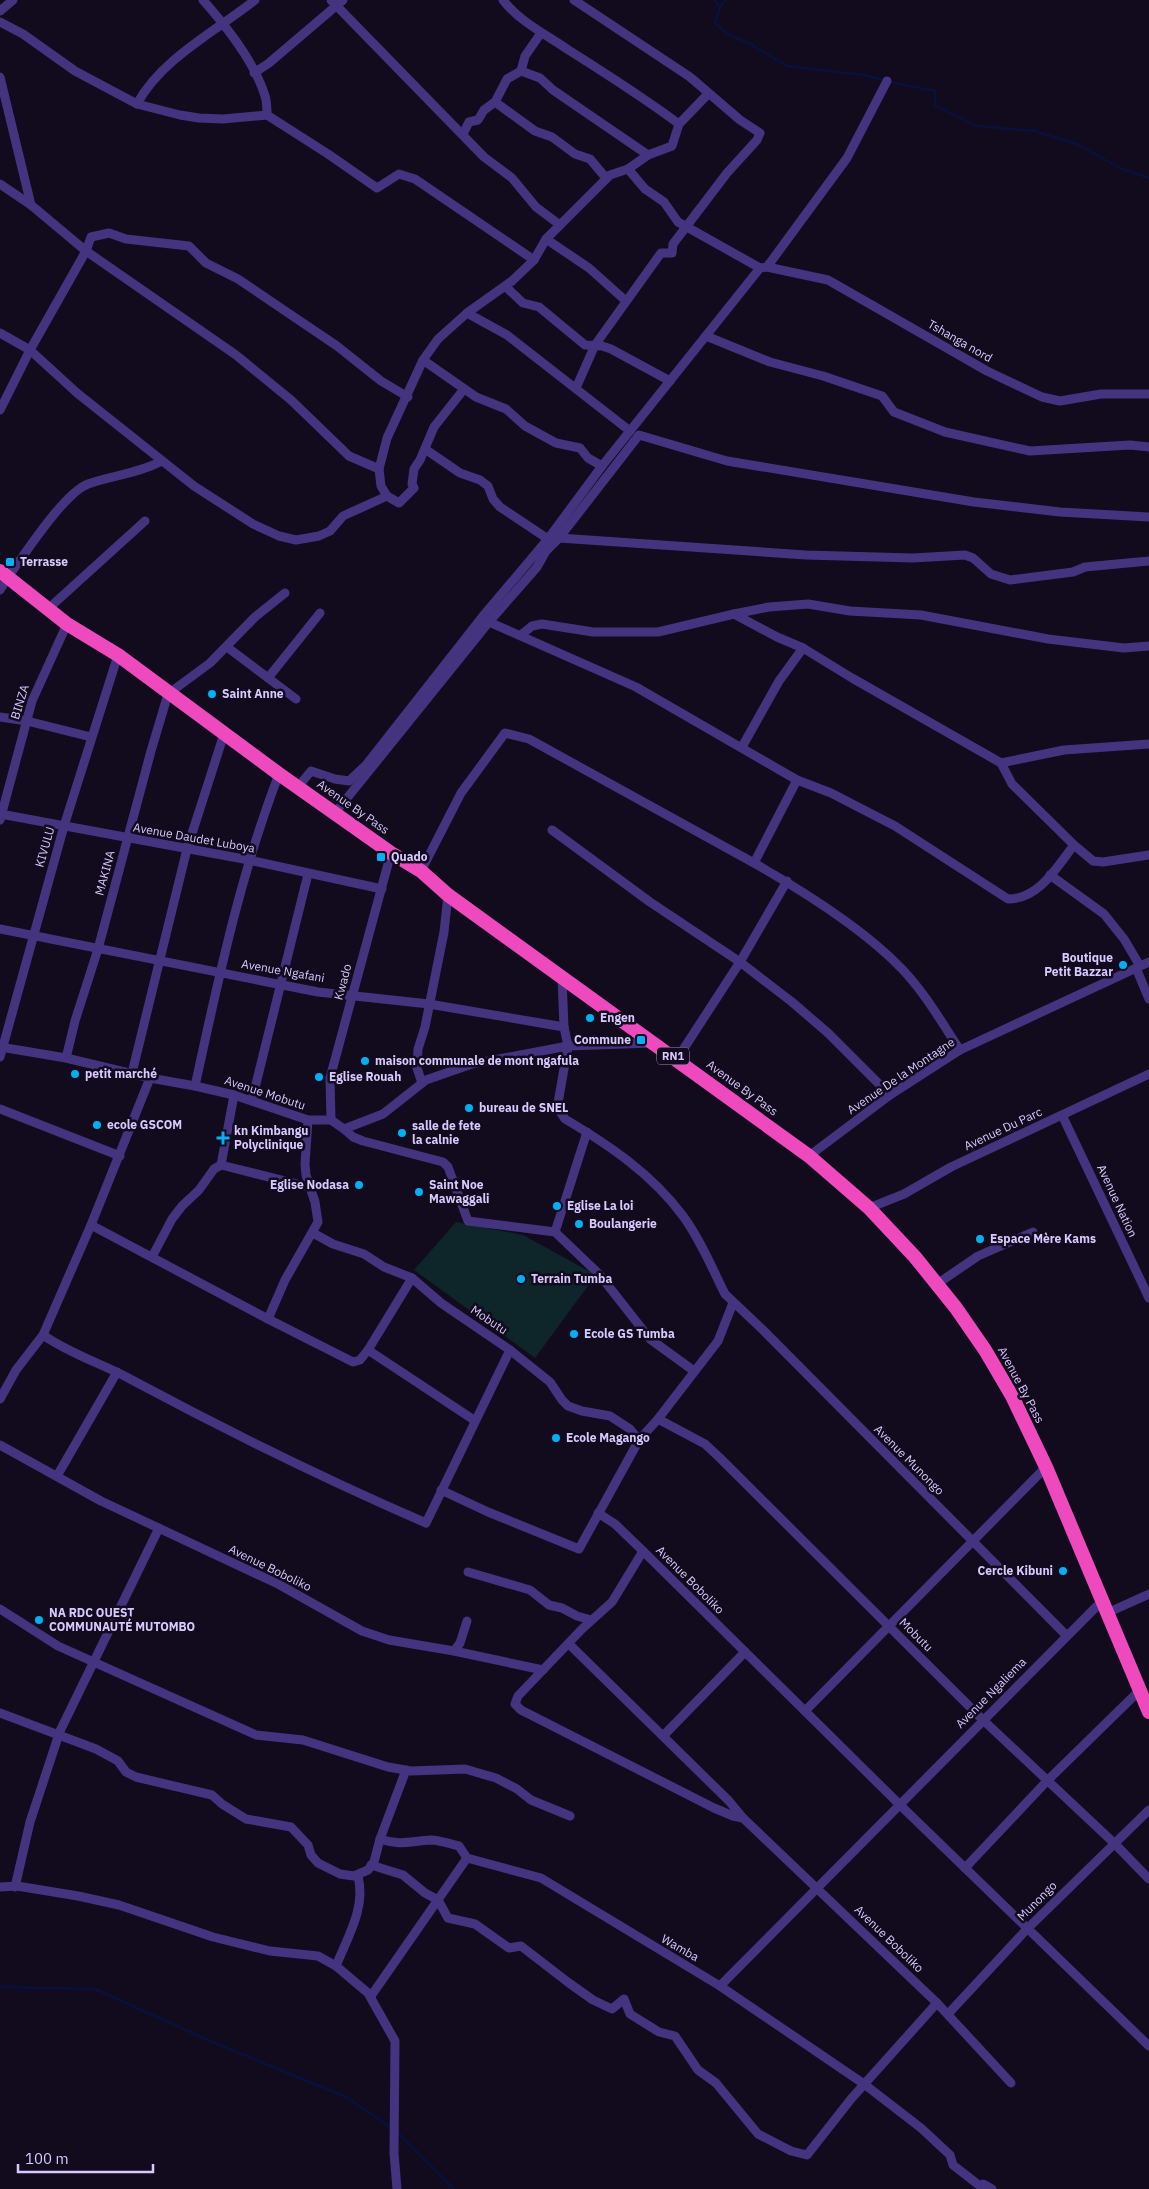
<svg xmlns="http://www.w3.org/2000/svg" width="1149" height="2189" viewBox="0 0 1149 2189" font-family="'IBM Plex Sans',sans-serif">
  <style>
    .green { fill: #0e2529 }
    .lines { fill: none; stroke-linecap: round; stroke-linejoin: round }
    .stream { stroke: #07113c; stroke-width: 2.5 }
    .minor { stroke: #44347f; stroke-width: 9 }
    .trunk { stroke: #ee4abe; stroke-width: 14 }
    .poi-dot { fill: #00b0f4; stroke: #120b1e; stroke-width: 2 }
    .labels { text-anchor: middle; stroke-width: 5; stroke-linejoin: round; paint-order: stroke }
    .shield { fill: #120b1e; stroke: #9d90bc; stroke-width: 1 }
    .shield-label { font-size: 11px; font-weight: bold; fill: #d8c9ff }
    .street-label { font-size: 12px; fill: #d8c9ff; stroke: #120b1e }
    .poi-label { font-size: 12px; font-weight: bold; fill: #d8c9ff; stroke: #120b1e; text-anchor: start }
  </style>
  <rect width="100%" height="100%" fill="#120b1e"/>
  <path class="green" d="M456,1222L523,1235L596,1275L535,1358L414,1270Z"/>
  <g class="lines">
    <g class="stream">
      <path d="M714,0L720,7"/>
      <path d="M725,0L720,7L715,23L726,33L750,44L787,66L864,75L884,80"/>
      <path d="M890,82L935,91V105L976,126L1035,131L1079,145L1122,169L1149,178"/>
      <path d="M0,1987L95,1989L210,2041L346,2097L392,2128"/>
      <path d="M396,2131L454,2189"/>
    </g>
    <g class="minor">
      <path d="M203,0C226,26 255,62 265,96C267,102 267,109 267,115"/>
      <path d="M331,0L484,157L512,178L536,207L560,225"/>
      <path d="M503,0C519,21 545,34 567,49C605,73 643,97 679,124"/>
      <path d="M574,0L690,77L740,120L760,133L757,140L727,173L673,244L672,253H661L595,345L576,388"/>
      <path d="M0,11L13,0"/>
      <path d="M0,22L23,34L75,71L137,104L180,115L199,118L223,119L267,115L328,154L377,188L399,174L415,179L534,260"/>
      <path d="M541,33L525,56L521,71L540,78L553,90L648,155"/>
      <path d="M254,73L269,63L343,0"/>
      <path d="M0,77L31,205"/>
      <path d="M495,102L535,131L552,137L575,154L590,159L606,178"/>
      <path d="M137,104C161,59 216,31 255,0"/>
      <path d="M463,134L469,122L478,120L484,110L495,102L507,79L521,71"/>
      <path d="M628,169L645,189L664,202L678,222L760,268"/>
      <path d="M0,184L31,205L86,251L236,355L291,400L349,456L379,469"/>
      <path d="M546,239L589,268L626,301"/>
      <path d="M767,267L828,280L987,371L1042,397L1060,401L1101,394H1149"/>
      <path d="M505,286L523,303L539,307L585,345L602,346L611,349L670,381"/>
      <path d="M467,313L507,335L630,431"/>
      <path d="M0,333L30,350L77,393L194,486L253,524L279,536L296,540L319,536L330,531L343,516L387,496"/>
      <path d="M706,336L770,362L823,376L882,396L894,412L945,432L1030,451L1130,445L1149,447"/>
      <path d="M423,360L476,397L506,409L525,426L556,443L580,448L588,458L602,466"/>
      <path d="M464,389L434,427L420,460L414,469L412,484L414,488L399,503L387,496L381,486L379,469L387,438L423,360L438,339L467,313L512,281L534,260L546,239L610,175L628,169L648,155L672,146L679,124L708,94"/>
      <path d="M0,410L30,350L86,251L91,237L109,233L126,239L189,246L206,263L238,279L337,346L381,381L408,397"/>
      <path d="M425,449L460,473L480,480L488,486L493,499L500,507L548,539"/>
      <path d="M559,538L806,555L913,558L965,555L973,558L991,574L1010,580L1073,572L1085,567L1149,561"/>
      <path d="M0,590L8,577C25,554 64,493 88,484C113,475 137,474 162,461"/>
      <path d="M49,608L145,521"/>
      <path d="M734,614L769,607L808,604L850,611L921,615L1048,639L1124,648L1149,646"/>
      <path d="M489,622L636,687L797,780L831,793L895,826L1008,899C1039,899 1057,867 1074,845"/>
      <path d="M521,635L532,626L542,624L593,632H658L734,614L777,637L803,648L852,678L1001,763L1012,784L1074,845L1093,861L1103,862L1149,855"/>
      <path d="M227,647L296,699"/>
      <path d="M268,678L320,613"/>
      <path d="M0,717L27,721L91,737"/>
      <path d="M742,747L779,681L803,648"/>
      <path d="M1001,763L1064,750L1149,744"/>
      <path d="M298,787L311,771L335,779L349,781L366,765L483,616L548,539L602,466L760,268L767,267L847,158L887,81"/>
      <path d="M335,813L489,622L537,567L546,551L559,538L639,435L727,461L974,502L1060,512L1149,517"/>
      <path d="M0,814L249,860L382,889"/>
      <path d="M0,820L32,701L67,624"/>
      <path d="M552,830L650,902L740,962L792,1002L828,1033L890,1095"/>
      <path d="M754,863L797,780"/>
      <path d="M421,871L461,793L505,733L529,739L754,863C803,891 863,928 902,969C925,993 942,1023 960,1050"/>
      <path d="M1050,875L1104,914L1124,939L1140,966"/>
      <path d="M0,929L318,992L429,1004L564,1027"/>
      <path d="M1136,968L1149,999"/>
      <path d="M562,978L564,1027L568,1046L558,1103L559,1110L565,1119C609,1145 652,1174 683,1216C700,1239 712,1268 725,1294L763,1330L1066,1635"/>
      <path d="M0,1047L66,1058L150,1078L195,1086L234,1095L308,1120H331L344,1129L383,1114L426,1080L472,1064L568,1046L652,1043"/>
      <path d="M0,1057L64,826L118,655"/>
      <path d="M66,1058L75,1021L98,949L151,751L168,694L210,663L255,617L285,593"/>
      <path d="M677,1059L740,962L787,881"/>
      <path d="M132,1073L187,849L224,734"/>
      <path d="M422,1083L417,1068L418,1049L425,1027L444,932L448,895"/>
      <path d="M195,1086C218,981 240,875 279,774"/>
      <path d="M252,1100L308,874"/>
      <path d="M0,1109L120,1156"/>
      <path d="M1062,1115L1149,1298"/>
      <path d="M331,1120L330,1078L391,853"/>
      <path d="M344,1129L353,1137L363,1141L443,1162L448,1167L468,1221L555,1232L599,1274L650,1339L694,1371"/>
      <path d="M809,1156L890,1095L960,1050L1149,962"/>
      <path d="M221,1165L309,1187"/>
      <path d="M869,1208L904,1194L951,1167L1149,1074"/>
      <path d="M91,1225L268,1319L353,1362L360,1360L368,1350L412,1278"/>
      <path d="M555,1232L587,1132"/>
      <path d="M313,1233L333,1244L364,1254L384,1267L412,1278L441,1303L510,1350L550,1382L562,1400L568,1406L582,1411L610,1416L630,1429L639,1440"/>
      <path d="M152,1257L172,1219L182,1206L199,1190L214,1169L221,1165L234,1095"/>
      <path d="M937,1284L978,1256L1033,1232"/>
      <path d="M268,1319L285,1280L318,1222L315,1202L306,1175L305,1164L308,1120"/>
      <path d="M43,1335C70,1354 103,1364 132,1380C229,1432 325,1479 426,1523L510,1350"/>
      <path d="M368,1350L474,1420"/>
      <path d="M0,1399L16,1370L43,1335L91,1225L150,1078"/>
      <path d="M658,1419L705,1444L720,1458L982,1719L1114,1843L1149,1879"/>
      <path d="M0,1445L101,1501L278,1584L362,1631L389,1640L454,1651L543,1670"/>
      <path d="M57,1476L117,1372"/>
      <path d="M441,1490L488,1512L579,1549L639,1440L658,1419L718,1341L733,1303"/>
      <path d="M598,1513L615,1524L643,1551L899,1804L1149,2046"/>
      <path d="M643,1551L612,1602L582,1629L518,1696L515,1704L521,1710L714,1808L733,1816L743,1818"/>
      <path d="M468,1572L530,1590L549,1605L562,1608L577,1616L591,1620"/>
      <path d="M0,1609L58,1646L256,1735L303,1740L388,1767L411,1771L465,1769L496,1778L517,1789L531,1800L570,1816"/>
      <path d="M1107,1613L1149,1594"/>
      <path d="M569,1644L729,1801L743,1818L937,2003L1011,2083"/>
      <path d="M454,1651L460,1643L467,1621"/>
      <path d="M805,1711L1046,1467"/>
      <path d="M0,1713L96,1749L118,1761L126,1772L136,1777L212,1795L222,1804L246,1819L291,1827L308,1845L311,1855L318,1863L340,1874L354,1876L368,1870L374,1862L380,1839L406,1770"/>
      <path d="M663,1736L745,1652"/>
      <path d="M380,1839C402,1846 410,1841 431,1840C440,1840 450,1844 459,1846L467,1858L541,1878L720,1986L864,2084L921,2128L950,2155L953,2165L980,2186L983,2184L992,2189"/>
      <path d="M371,1865L403,1875L425,1893L438,1900L448,1918L475,1924L509,1948L521,1946L569,1983L593,2000L612,2009L624,1999L630,2014L659,2032L675,2036L698,2070L716,2083L758,2134L791,2151L807,2155L851,2099L937,2003"/>
      <path d="M965,1868L1047,1781L1140,1690"/>
      <path d="M0,1887L17,1886L78,1896L119,1905L213,1937L270,1951L318,1956L336,1966L368,1993L395,2041L394,2153L397,2189"/>
      <path d="M15,1887L30,1822L60,1731L159,1528"/>
      <path d="M336,1966C348,1936 366,1908 358,1876"/>
      <path d="M720,1986L1102,1601"/>
      <path d="M371,1996L467,1858"/>
      <path d="M948,2014L1027,1929L1149,1810"/>
    </g>
    <path class="trunk" d="M0,571L67,624L118,655L279,774L391,853L421,871L448,895L809,1156L869,1208L915,1257L956,1308L985,1350L1012,1396L1046,1467L1149,1712"/>
  </g>
  <g class="poi-dot">
    <rect x="5" y="557" width="10" height="10" rx="2.5"/>
    <circle cx="212" cy="694" r="5"/>
    <rect x="376" y="852" width="10" height="10" rx="2.5"/>
    <circle cx="1123" cy="965" r="5"/>
    <circle cx="590" cy="1018" r="5"/>
    <rect x="636" y="1035" width="10" height="10" rx="2.5"/>
    <circle cx="365" cy="1061" r="5"/>
    <circle cx="75" cy="1074" r="5"/>
    <circle cx="319" cy="1077" r="5"/>
    <circle cx="469" cy="1108" r="5"/>
    <circle cx="97" cy="1125" r="5"/>
    <circle cx="402" cy="1133" r="5"/>
    <path d="M220.5 1130.5h5v5h5v5h-5v5h-5v-5h-5v-5h5z"/>
    <circle cx="359" cy="1185" r="5"/>
    <circle cx="419" cy="1192" r="5"/>
    <circle cx="557" cy="1206" r="5"/>
    <circle cx="579" cy="1224" r="5"/>
    <circle cx="980" cy="1239" r="5"/>
    <circle cx="521" cy="1279" r="5"/>
    <circle cx="574" cy="1334" r="5"/>
    <circle cx="556" cy="1438" r="5"/>
    <circle cx="1063" cy="1571" r="5"/>
    <circle cx="39" cy="1620" r="5"/>
  </g>
  <g class="labels">
    <rect class="shield" x="657" y="1047.5" width="32" height="17" rx="4"/>
    <g class="shield-label">
      <text x="673" y="1060">RN1</text>
    </g>
    <g class="street-label">
      <text transform="translate(960 341) rotate(30)" y="4">Tshanga nord</text>
      <text transform="translate(20 702) rotate(-73)" y="4">BINZA</text>
      <text transform="translate(353 807) rotate(35)" y="4">Avenue By Pass</text>
      <text transform="translate(194 838) rotate(10)" y="4">Avenue Daudet Luboya</text>
      <text transform="translate(45 847) rotate(-74)" y="4">KIVULU</text>
      <text transform="translate(105 873) rotate(-75)" y="4">MAKINA</text>
      <text transform="translate(283 971) rotate(10)" y="4">Avenue Ngafani</text>
      <text transform="translate(343 982) rotate(-75)" y="4">Kwado</text>
      <text transform="translate(901 1076) rotate(-34)" y="4">Avenue De la Montagne</text>
      <text transform="translate(742 1088) rotate(36)" y="4">Avenue By Pass</text>
      <text transform="translate(265 1093) rotate(18)" y="4">Avenue Mobutu</text>
      <text transform="translate(1003 1129) rotate(-25)" y="4">Avenue Du Parc</text>
      <text transform="translate(1117 1201) rotate(65)" y="4">Avenue Nation</text>
      <text transform="translate(489 1320) rotate(34)" y="4">Mobutu</text>
      <text transform="translate(1021 1385) rotate(62)" y="4">Avenue By Pass</text>
      <text transform="translate(909 1460) rotate(45)" y="4">Avenue Munongo</text>
      <text transform="translate(270 1568) rotate(26)" y="4">Avenue Boboliko</text>
      <text transform="translate(690 1580) rotate(45)" y="4">Avenue Boboliko</text>
      <text transform="translate(916 1635) rotate(45)" y="4">Mobutu</text>
      <text transform="translate(991 1693) rotate(-45)" y="4">Avenue Ngaliema</text>
      <text transform="translate(1037 1901) rotate(-45)" y="4">Munongo</text>
      <text transform="translate(889 1939) rotate(44)" y="4">Avenue Boboliko</text>
      <text transform="translate(680 1948) rotate(30)" y="4">Wamba</text>
    </g>
    <g class="poi-label">
      <text x="20" y="566">Terrasse</text>
      <text x="222" y="698">Saint Anne</text>
      <text x="391" y="861">Quado</text>
      <text x="1113" y="962" text-anchor="end">Boutique<tspan x="1113" dy="14">Petit Bazzar</tspan></text>
      <text x="600" y="1022">Engen</text>
      <text x="631" y="1044" text-anchor="end">Commune</text>
      <text x="375" y="1065">maison communale de mont ngafula</text>
      <text x="85" y="1078">petit marché</text>
      <text x="329" y="1081">Eglise Rouah</text>
      <text x="479" y="1112">bureau de SNEL</text>
      <text x="107" y="1129">ecole GSCOM</text>
      <text x="412" y="1130">salle de fete<tspan x="412" dy="14">la calnie</tspan></text>
      <text x="234" y="1135">kn Kimbangu<tspan x="234" dy="14">Polyclinique</tspan></text>
      <text x="349" y="1189" text-anchor="end">Eglise Nodasa</text>
      <text x="429" y="1189">Saint Noe<tspan x="429" dy="14">Mawaggali</tspan></text>
      <text x="567" y="1210">Eglise La loi</text>
      <text x="589" y="1228">Boulangerie</text>
      <text x="990" y="1243">Espace Mère Kams</text>
      <text x="531" y="1283">Terrain Tumba</text>
      <text x="584" y="1338">Ecole GS Tumba</text>
      <text x="566" y="1442">Ecole Magango</text>
      <text x="1053" y="1575" text-anchor="end">Cercle Kibuni</text>
      <text x="49" y="1617">NA RDC OUEST<tspan x="49" dy="14">COMMUNAUTÉ MUTOMBO</tspan></text>
    </g>
  </g>
  <path d="M18 2164v8h135v-8" fill="none" stroke="#d8c9ff" stroke-width="2.5"/>
  <text x="25" y="2164" font-size="15" fill="#d8c9ff" stroke="#120b1e" stroke-width="4" paint-order="stroke">100 m</text>
</svg>
